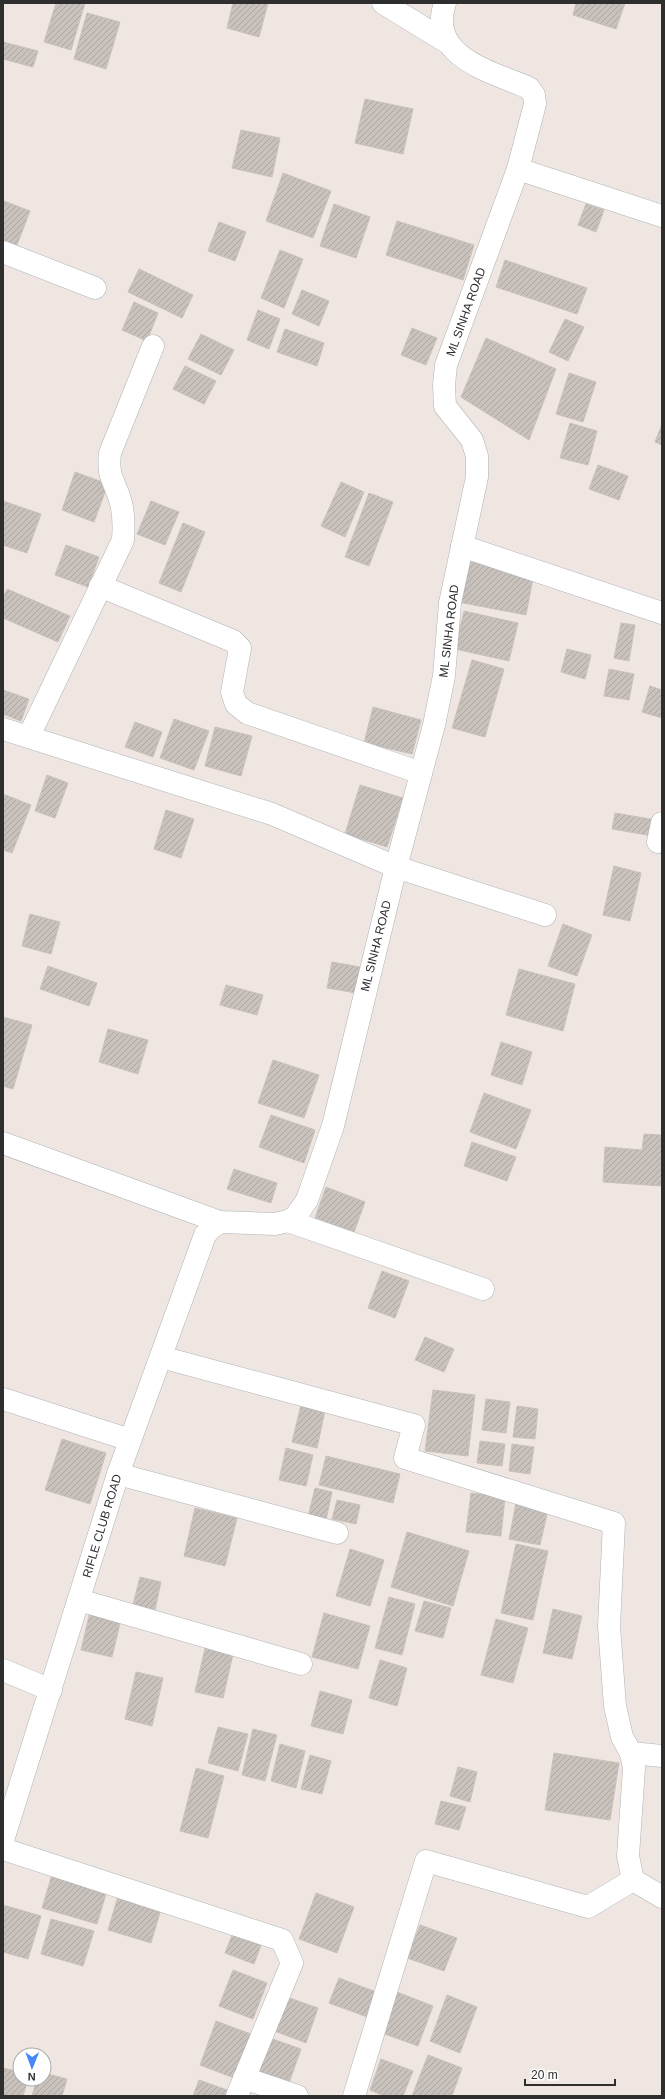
<svg xmlns="http://www.w3.org/2000/svg" width="665" height="2099" viewBox="0 0 665 2099" font-family="Helvetica,sans-serif">
  <style>
    .building { fill: url(#building-hatch); stroke: #cac1ba }
    .lines { fill: none; stroke-linecap: round; stroke-linejoin: round }
    .street-casing { stroke: #aeb2b9; stroke-width: 23 }
    .street { stroke: #fff; stroke-width: 22 }
    .labels { text-anchor: middle; stroke-width: 4; stroke-linejoin: round; paint-order: stroke }
    .street-label { font-size: 12px; fill: #2e2e2e; stroke: #fff }
  </style>
  <defs>
    <pattern id="building-hatch" width="6" height="6" patternUnits="userSpaceOnUse"><rect width="6" height="6" fill="#c8c1bc"/><path d="M-1 1l2-2M0 6l6-6M5 7l2-2" fill="none" stroke="#aca6a2"/></pattern>
  </defs>
  <rect width="100%" height="100%" fill="#efe6e1"/>
  <g class="building">
    <path d="M56,3H85L71,50L44,42Z"/>
    <path d="M233,3H268L259,37L227,28Z"/>
    <path d="M576,3H625L616,29L573,15Z"/>
    <path d="M87,13L120,22L106,69L74,59Z"/>
    <path d="M3,42L38,51L33,67L3,59Z"/>
    <path d="M365,99L413,109L403,154L355,143Z"/>
    <path d="M241,130L280,138L272,177L232,168Z"/>
    <path d="M283,173L331,191L313,238L266,221Z"/>
    <path d="M4,201L30,211L17,245L3,240Z"/>
    <path d="M334,204L370,217L356,258L320,246Z"/>
    <path d="M586,204L604,210L596,232L578,225Z"/>
    <path d="M397,221L474,245L463,280L386,255Z"/>
    <path d="M219,222L246,232L235,261L208,251Z"/>
    <path d="M280,250L303,259L284,308L261,298Z"/>
    <path d="M505,260L587,288L577,314L496,287Z"/>
    <path d="M139,269L193,295L182,318L128,292Z"/>
    <path d="M302,290L329,301L319,326L292,314Z"/>
    <path d="M134,302L158,313L147,341L122,330Z"/>
    <path d="M258,310L280,319L269,349L247,340Z"/>
    <path d="M565,319L584,327L568,361L549,352Z"/>
    <path d="M412,328L437,338L426,365L401,355Z"/>
    <path d="M285,329L324,343L317,366L277,352Z"/>
    <path d="M201,334L234,350L221,375L188,359Z"/>
    <path d="M486,338L556,369L529,440L461,397Z"/>
    <path d="M185,366L216,381L204,404L173,389Z"/>
    <path d="M569,373L596,382L583,422L556,414Z"/>
    <path d="M570,423L597,431L588,465L560,458Z"/>
    <path d="M662,424V445L655,442Z"/>
    <path d="M598,465L628,476L619,500L589,489Z"/>
    <path d="M75,472L108,484L94,522L62,510Z"/>
    <path d="M341,482L364,492L345,537L321,526Z"/>
    <path d="M369,493L393,502L369,566L345,557Z"/>
    <path d="M3,501L41,514L27,553L3,545Z"/>
    <path d="M151,501L179,512L165,545L137,534Z"/>
    <path d="M183,523L205,532L181,592L159,583Z"/>
    <path d="M66,545L99,557L88,587L55,575Z"/>
    <path d="M466,561L534,573L526,615L458,602Z"/>
    <path d="M7,589L70,616L58,642L3,618V598Z"/>
    <path d="M464,611L518,623L509,661L455,649Z"/>
    <path d="M621,623L635,625L629,661L614,658Z"/>
    <path d="M567,649L591,655L585,679L561,672Z"/>
    <path d="M472,660L504,669L485,737L452,728Z"/>
    <path d="M609,669L634,674L629,700L604,696Z"/>
    <path d="M650,686L662,690V718L642,712Z"/>
    <path d="M3,690L29,699L21,721L3,714Z"/>
    <path d="M373,707L421,720L412,754L364,743Z"/>
    <path d="M174,719L209,731L194,770L160,758Z"/>
    <path d="M135,722L162,732L153,757L125,747Z"/>
    <path d="M215,727L252,736L241,776L205,766Z"/>
    <path d="M47,775L68,783L55,818L35,811Z"/>
    <path d="M360,785L403,798L387,847L345,834Z"/>
    <path d="M3,794L31,805L12,853L3,850Z"/>
    <path d="M166,810L194,819L181,858L154,849Z"/>
    <path d="M615,813L656,820L653,836L612,829Z"/>
    <path d="M614,866L641,873L630,921L603,915Z"/>
    <path d="M30,914L60,922L51,954L22,946Z"/>
    <path d="M563,924L592,935L577,976L548,966Z"/>
    <path d="M332,962L360,967L356,993L327,988Z"/>
    <path d="M48,966L97,983L89,1006L40,989Z"/>
    <path d="M519,969L575,984L563,1031L506,1015Z"/>
    <path d="M226,985L263,995L257,1015L220,1005Z"/>
    <path d="M3,1017L32,1025L13,1089L3,1086Z"/>
    <path d="M108,1029L148,1040L138,1074L99,1062Z"/>
    <path d="M501,1042L532,1052L522,1085L491,1075Z"/>
    <path d="M273,1060L319,1075L304,1118L258,1103Z"/>
    <path d="M484,1093L531,1110L516,1149L470,1132Z"/>
    <path d="M271,1115L315,1130L304,1163L259,1147Z"/>
    <path d="M644,1134L662,1135V1186L603,1182L605,1147L642,1150Z"/>
    <path d="M472,1142L516,1157L507,1181L464,1166Z"/>
    <path d="M234,1169L277,1183L271,1203L227,1189Z"/>
    <path d="M326,1187L365,1202L354,1232L315,1218Z"/>
    <path d="M382,1271L409,1281L395,1318L368,1308Z"/>
    <path d="M425,1337L454,1349L444,1372L415,1360Z"/>
    <path d="M433,1390L475,1395L468,1456L425,1451Z"/>
    <path d="M486,1399L510,1402L506,1433L482,1430Z"/>
    <path d="M302,1401L326,1406L317,1448L292,1442Z"/>
    <path d="M517,1406L538,1409L535,1439L513,1437Z"/>
    <path d="M62,1439L106,1453L90,1504L45,1490Z"/>
    <path d="M480,1441L505,1444L502,1466L477,1463Z"/>
    <path d="M512,1444L534,1447L530,1474L509,1471Z"/>
    <path d="M286,1448L313,1455L306,1486L279,1480Z"/>
    <path d="M326,1456L400,1474L393,1503L319,1485Z"/>
    <path d="M315,1488L332,1492L326,1520L308,1517Z"/>
    <path d="M471,1493L505,1497L501,1536L466,1532Z"/>
    <path d="M337,1500L360,1505L356,1524L332,1519Z"/>
    <path d="M516,1503L548,1510L540,1545L509,1539Z"/>
    <path d="M195,1508L237,1518L225,1566L184,1556Z"/>
    <path d="M407,1532L469,1551L453,1606L391,1587Z"/>
    <path d="M516,1544L548,1551L533,1620L501,1613Z"/>
    <path d="M350,1549L384,1560L370,1606L336,1596Z"/>
    <path d="M140,1577L161,1582L155,1610L133,1605Z"/>
    <path d="M389,1597L415,1604L402,1655L375,1648Z"/>
    <path d="M424,1601L451,1608L443,1638L415,1631Z"/>
    <path d="M553,1609L582,1616L572,1659L543,1653Z"/>
    <path d="M90,1612L121,1619L112,1657L81,1650Z"/>
    <path d="M324,1613L370,1626L358,1669L312,1657Z"/>
    <path d="M496,1619L528,1628L513,1683L481,1675Z"/>
    <path d="M206,1644L234,1650L223,1698L195,1692Z"/>
    <path d="M380,1660L407,1668L397,1706L369,1698Z"/>
    <path d="M136,1672L163,1678L152,1726L125,1719Z"/>
    <path d="M320,1691L352,1700L343,1734L311,1726Z"/>
    <path d="M218,1727L248,1734L238,1771L208,1763Z"/>
    <path d="M253,1729L277,1735L265,1781L242,1775Z"/>
    <path d="M280,1744L305,1751L296,1788L271,1781Z"/>
    <path d="M554,1753L619,1763L610,1820L545,1810Z"/>
    <path d="M310,1755L331,1761L322,1794L301,1789Z"/>
    <path d="M458,1767L477,1772L470,1802L450,1796Z"/>
    <path d="M196,1768L224,1776L208,1838L180,1831Z"/>
    <path d="M441,1801L466,1807L459,1830L435,1824Z"/>
    <path d="M53,1871L108,1887L97,1924L42,1908Z"/>
    <path d="M119,1893L162,1906L151,1943L108,1930Z"/>
    <path d="M316,1893L354,1907L337,1953L299,1939Z"/>
    <path d="M3,1905L41,1916L28,1959L3,1952Z"/>
    <path d="M51,1919L94,1931L83,1966L41,1954Z"/>
    <path d="M420,1925L457,1938L444,1971L407,1958Z"/>
    <path d="M234,1930L263,1940L254,1964L225,1953Z"/>
    <path d="M233,1970L267,1983L253,2019L219,2006Z"/>
    <path d="M339,1978L379,1993L370,2018L329,2003Z"/>
    <path d="M397,1992L433,2006L418,2046L382,2033Z"/>
    <path d="M447,1995L477,2007L460,2053L430,2041Z"/>
    <path d="M284,1996L318,2008L306,2043L272,2030Z"/>
    <path d="M216,2021L251,2034L234,2078L200,2065Z"/>
    <path d="M270,2038L301,2049L288,2086L257,2074Z"/>
    <path d="M428,2055L462,2068L452,2096H412Z"/>
    <path d="M381,2059L413,2071L403,2096H384L370,2090Z"/>
    <path d="M3,2068L20,2072V2079H28L23,2096H3Z"/>
    <path d="M44,2073L67,2079L62,2096H32L37,2079H44Z"/>
    <path d="M199,2080L230,2091L228,2096H193Z"/>
  </g>
  <g class="lines">
    <g class="street-casing">
      <g id="street">
        <path d="M383,3L445,41"/>
        <path d="M518,169L662,216"/>
        <path d="M3,252L95,288"/>
        <path d="M462,546L662,613"/>
        <path d="M100,586L233,641L240,648L232,692L236,704L247,713L421,773"/>
        <path d="M3,729L272,814L396,867L545,915"/>
        <path d="M29,736L123,540C124,527 124,515 121,503C115,480 107,479 110,453L153,346"/>
        <path d="M658,842L662,823"/>
        <path d="M3,1143L220,1222L275,1224L288,1221L296,1216L307,1200L333,1126L396,867L434,725L444,676L450,603L477,477V456L472,440L445,406L444,385L446,365L518,169L535,104L534,95L529,88C492,72 427,57 445,3"/>
        <path d="M288,1221L483,1289"/>
        <path d="M161,1357L414,1425L405,1458L614,1523L609,1626L615,1706L622,1737L631,1753L634,1768L628,1856L633,1880L662,1897"/>
        <path d="M3,1399L130,1440"/>
        <path d="M118,1474L337,1533"/>
        <path d="M79,1600L301,1664"/>
        <path d="M3,1670L51,1690"/>
        <path d="M631,1753L662,1756"/>
        <path d="M3,1840L118,1474L205,1235L211,1228L220,1222"/>
        <path d="M3,1849L282,1940L292,1963L237,2096"/>
        <path d="M244,2078L297,2096"/>
        <path d="M354,2096L426,1861L588,1907L633,1880"/>
      </g>
    </g>
    <use href="#street" class="street"/>
  </g>
  <g class="labels">
    <g class="street-label">
      <text transform="translate(466 312) rotate(-70)" y="4">ML SINHA ROAD</text>
      <text transform="translate(449 631) rotate(-83)" y="4">ML SINHA ROAD</text>
      <text transform="translate(376 946) rotate(-76)" y="4">ML SINHA ROAD</text>
      <text transform="translate(102 1526) rotate(-73)" y="4">RIFLE CLUB ROAD</text>
    </g>
  </g>
  <rect width="665" height="2099" fill="none" stroke="#2e2e2e" stroke-width="8"/>
  <g transform="translate(32 2067) rotate(181)"><circle r="19" fill="#ffffff" stroke="#ababab"/>
  <path d="M0-3L7 15L0 10L-7 15Z" fill="#4588f8"/>
  <text y="-6" font-size="11" font-weight="bold" text-anchor="middle" fill="#2e2e2e">N</text>
  </g>
  <path d="M525 2079v6h90v-6" fill="none" stroke="#2e2e2e" stroke-width="2"/>
  <text x="531" y="2079" font-size="12" fill="#2e2e2e" stroke="#ffffff" stroke-width="3" paint-order="stroke">20 m</text>
</svg>
